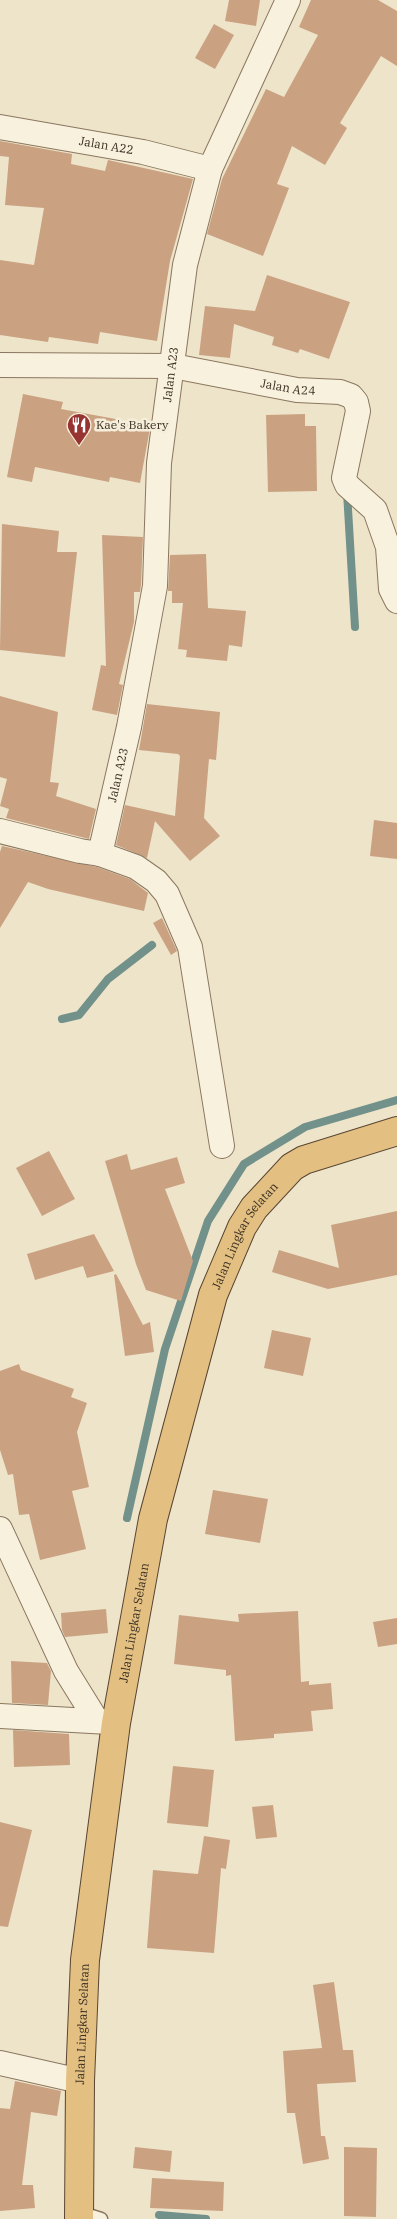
<svg xmlns="http://www.w3.org/2000/svg" width="397" height="2219" viewBox="0 0 397 2219" font-family="'IBM Plex Serif',serif">
  <style>
    .lines { fill: none; stroke-linecap: round; stroke-linejoin: round }
    .stream { stroke: #71918a; stroke-width: 8 }
    .building { fill: #caa282 }
    .service-casing { stroke: #8a775f; stroke-width: 15 }
    .minor-casing { stroke: #8a775f; stroke-width: 26 }
    .trunk-casing { stroke: #584532; stroke-width: 30 }
    .service { stroke: #f8f1de; stroke-width: 12 }
    .minor { stroke: #f8f1de; stroke-width: 24 }
    .trunk { stroke: #e3c082; stroke-width: 28 }
    .labels { text-anchor: middle; stroke-width: 5; stroke-linejoin: round; paint-order: stroke }
    .street-label { font-size: 12px; fill: #3b2f22; stroke: #f5eeda }
    .poi-label { font-size: 12px; fill: #3b2f22; stroke: #f5eeda; text-anchor: start }
  </style>
  <rect width="100%" height="100%" fill="#eee4ca"/>
  <g class="lines">
    <g class="stream">
      <path d="M347,492L355,627"/>
      <path d="M62,1019L79,1015L108,979L152,945"/>
      <path d="M127,1518L165,1349L208,1221L244,1164L305,1127L397,1100"/>
      <path d="M159,2215L206,2219"/>
    </g>
  </g>
  <g class="building">
    <path d="M229,0H260L256,26L225,21Z"/>
    <path d="M311,0H378L397,11V66L381,56L340,123L347,128L325,165L292,146L277,184L289,188L263,256L207,234L222,179L266,89L284,97L318,35L299,27Z"/>
    <path d="M214,24L234,35L215,69L195,58Z"/>
    <path d="M0,141L72,154L71,164L105,171L108,160L193,179L170,261L157,341L100,332L98,344L49,337L48,342L0,335V260L34,265L44,208L5,205L9,157L0,156Z"/>
    <path d="M267,275L350,302L329,359L300,349L298,353L272,345L274,337L234,324L230,358L199,355L205,306L255,311Z"/>
    <path d="M23,394L63,402L61,409L121,420V422L150,428L140,483L110,477L109,482L35,467L32,482L7,477Z"/>
    <path d="M305,414V426H316L317,491L268,492L266,415Z"/>
    <path d="M2,524L59,531L57,552H77L65,657L0,650Z"/>
    <path d="M102,535L143,537L141,585L140,592H134V622L119,684L123,685L117,715L92,710L101,665L106,666Z"/>
    <path d="M206,554L208,608L246,611L242,647L229,645L227,661L186,657L187,650L178,649L183,603H172V591H168L170,555Z"/>
    <path d="M0,696L58,712L50,782L59,783L56,796L96,809L89,839L6,818L9,809L0,806L7,779L0,777Z"/>
    <path d="M147,704L220,712L216,760L209,759L204,818L220,836L190,861L155,821L147,858L116,845L125,805L175,816L180,756L178,754L139,750Z"/>
    <path d="M374,820L397,823V859L370,856Z"/>
    <path d="M2,846L97,867L130,879L148,893L144,911L48,889L28,882L0,928V852Z"/>
    <path d="M162,918L177,951L171,955L153,923Z"/>
    <path d="M49,1151L75,1199L42,1216L16,1168Z"/>
    <path d="M127,1154L131,1170L177,1157L185,1183L165,1189L193,1261L181,1301L146,1290L136,1264L105,1161Z"/>
    <path d="M397,1211V1275L328,1289L272,1272L279,1250L339,1268L331,1225Z"/>
    <path d="M94,1234L114,1271L87,1278L83,1266L35,1280L27,1254Z"/>
    <path d="M116,1274L143,1325L150,1322L154,1352L125,1356L114,1275Z"/>
    <path d="M272,1330L311,1338L303,1376L264,1368Z"/>
    <path d="M19,1364L21,1370L74,1389L71,1397L87,1403L77,1432L89,1487L72,1491L86,1549L40,1560L29,1514L19,1515L13,1474L8,1475L0,1450V1371Z"/>
    <path d="M213,1490L268,1499L260,1543L205,1534Z"/>
    <path d="M106,1609L108,1633L65,1637L62,1630L61,1613Z"/>
    <path d="M298,1611L301,1682L309,1681V1685L331,1683L333,1709L311,1711L313,1731L274,1734V1738L235,1741L231,1675L226,1676V1670L174,1664L179,1615L239,1622L238,1614Z"/>
    <path d="M397,1618V1644L378,1647L373,1622Z"/>
    <path d="M11,1661L47,1663L51,1671L48,1705L12,1703Z"/>
    <path d="M13,1730L69,1734L70,1765L14,1767Z"/>
    <path d="M173,1766L214,1770L208,1827L167,1823Z"/>
    <path d="M273,1805L277,1837L256,1839L252,1807Z"/>
    <path d="M0,1822L32,1830L8,1927L0,1926Z"/>
    <path d="M204,1836L230,1840L226,1869L221,1868L214,1953L147,1948L153,1870L198,1874Z"/>
    <path d="M334,1982L343,2050H353L356,2082L317,2084L321,2136H325L329,2159L303,2164L295,2113H287L283,2051L322,2048L313,1985Z"/>
    <path d="M15,2081L61,2091L57,2116L31,2112L22,2185H33L35,2208L0,2211V2108L10,2109Z"/>
    <path d="M135,2147L172,2151L170,2172L133,2168Z"/>
    <path d="M344,2147L377,2148L376,2217L344,2216Z"/>
    <path d="M152,2178L224,2182L223,2211L150,2208Z"/>
  </g>
  <g class="lines">
    <g class="service-casing">
      <path id="service" d="M79,2212L101,2219"/>
    </g>
    <g class="minor-casing">
      <g id="minor">
        <path id="s1" d="M0,127L143,152L210,169"/>
        <path id="s2" d="M0,365L173,366L297,390L340,392L351,396L356,402L358,411L344,478L347,485L375,510L388,547L391,589L397,601"/>
        <path d="M0,831L80,851L100,854L136,867L156,881L167,894L190,947L222,1146"/>
        <path id="s3" d="M100,854L129,727L155,586L159,463L185,265L210,169L288,0"/>
        <path d="M0,1529L66,1671L97,1721"/>
        <path d="M0,1716L109,1722"/>
        <path d="M0,2063L80,2081"/>
      </g>
    </g>
    <g class="trunk-casing">
      <g id="trunk">
        <path id="s4" d="M79,2219L80,2081L85,1960L116,1723L153,1519L213,1295L242,1227L254,1208L292,1167L304,1160L397,1131"/>
      </g>
    </g>
    <use href="#service" class="service"/>
    <use href="#minor" class="minor"/>
    <use href="#trunk" class="trunk"/>
  </g>
  <defs>
    <g id="restaurant-pin" transform="scale(1.25)"><path d="M0 17L-7.5 6A9.5 9.5 0 1 1 7.5 6Z" fill="#973331" stroke="#f5eeda"/><path d="M-5-6h1v4h1v-4h1v4h1v-4h1v5L-1.5 .5V6h-2V.5L-5-1ZM5-6V6H3V1.5H1.5Q1.5-4 5-6Z" fill="#fff"/></g>
  </defs>
  <g fill-rule="evenodd">
    <use href="#restaurant-pin" x="79" y="425"/>
  </g>
  <g class="labels">
    <g class="street-label">
      <text dy="4" stroke="none"><textPath href="#s1" startOffset="108">Jalan A22</textPath></text>
      <text dy="4" stroke="none"><textPath href="#s3" startOffset="486">Jalan A23</textPath></text>
      <text dy="4" stroke="none"><textPath href="#s2" startOffset="290">Jalan A24</textPath></text>
      <text dy="4" stroke="none"><textPath href="#s3" startOffset="81">Jalan A23</textPath></text>
      <text dy="4" stroke="none"><textPath href="#s4" startOffset="1005">Jalan Lingkar Selatan</textPath></text>
      <text dy="4" stroke="none"><textPath href="#s4" startOffset="600">Jalan Lingkar Selatan</textPath></text>
      <text dy="4" stroke="none"><textPath href="#s4" startOffset="195">Jalan Lingkar Selatan</textPath></text>
    </g>
    <g class="poi-label">
      <text x="96" y="429">Kae's Bakery</text>
    </g>
  </g>
</svg>
